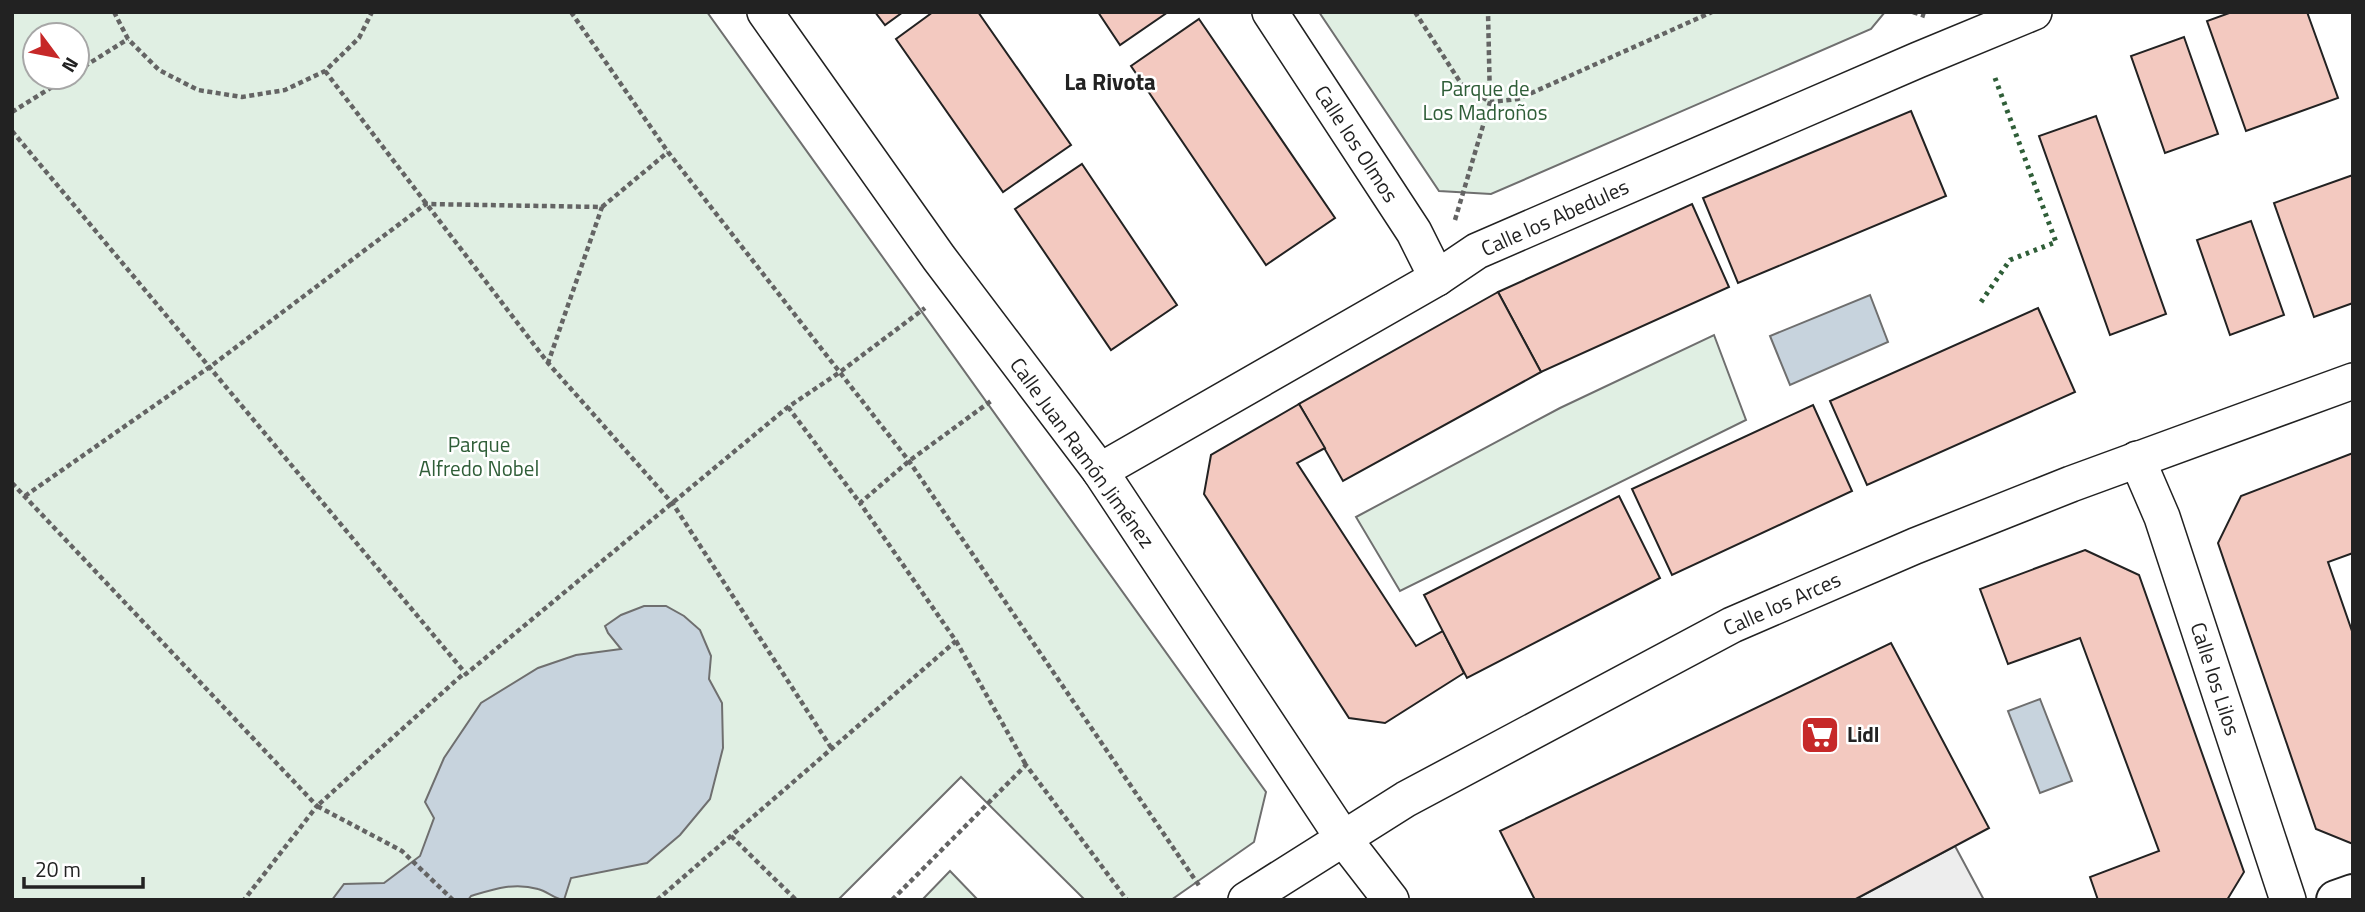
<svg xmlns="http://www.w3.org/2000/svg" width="2365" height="912" viewBox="0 0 2365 912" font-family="'Titillium Web',sans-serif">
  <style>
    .green { fill: #e0efe3; stroke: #6f6f6f; stroke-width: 2; fill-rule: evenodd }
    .parking { fill: #ededed; stroke: #6f6f6f; stroke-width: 2 }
    .water { fill: #c7d3dd; stroke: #6f6f6f; stroke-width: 2 }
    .building { fill: #f3c9c0; stroke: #222; stroke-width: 2 }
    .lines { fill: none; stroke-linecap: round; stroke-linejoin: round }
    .street-casing { stroke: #222; stroke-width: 38 }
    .secondary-casing { stroke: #222; stroke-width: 42 }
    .path { stroke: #646464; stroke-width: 4.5; stroke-dasharray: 5 3.5; stroke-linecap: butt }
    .street { stroke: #fff; stroke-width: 35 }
    .secondary { stroke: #fff; stroke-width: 38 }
    .hedge { stroke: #2f5e38; stroke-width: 5; stroke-dasharray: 3.5 5; stroke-linecap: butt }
    .labels { text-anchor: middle; stroke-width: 5; stroke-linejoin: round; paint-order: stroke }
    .park-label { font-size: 21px; fill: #2f5e38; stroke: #fff }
    .street-label { font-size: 21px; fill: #222; stroke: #fff }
    .poi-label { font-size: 21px; font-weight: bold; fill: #222; stroke: #fff; text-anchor: start }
    .neighbourhood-label { font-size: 23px; font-weight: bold; fill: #222; stroke: #fff }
  </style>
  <rect width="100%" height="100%" fill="#fff"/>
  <g class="green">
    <path d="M12,12H707L1266,792L1254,842L1171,900H1085L961,777L838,900H12ZM35,35H77V77H35Z"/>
    <path d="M1319,12H1885L1871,29L1491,194L1439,191Z"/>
    <path d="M1714,335L1746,420L1400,591L1356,517L1560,408Z"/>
    <path d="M950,871L978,900H922Z"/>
  </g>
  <path class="parking" d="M1955,846L1984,900H1854Z"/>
  <g class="water">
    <path d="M1870,295L1888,342L1790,385L1770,336Z"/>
    <path d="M644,606H666L684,616L700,630L711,656L709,679L722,703L723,748L710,799L680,835L647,863L571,878L564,900C554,899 547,891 538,889C514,882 494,889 471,896L468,900H332L344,884L384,883L420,856L434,818L425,802L444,758L481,703L538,668L576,655L621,649L608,633L605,626L621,615Z"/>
    <path d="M2040,699L2072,781L2040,793L2008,711Z"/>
  </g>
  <g class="building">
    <path d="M875,12H903L885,25Z"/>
    <path d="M933,12H978L1071,145L1003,192L896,39Z"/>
    <path d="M1098,12H1168L1120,45Z"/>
    <path d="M2232,12H2307L2338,98L2246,131L2207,21Z"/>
    <path d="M1199,19L1335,218L1266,265L1131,66Z"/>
    <path d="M2184,37L2218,134L2165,153L2131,56Z"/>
    <path d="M1911,111L1946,196L1738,283L1703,198Z"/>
    <path d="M2096,116L2166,314L2110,335L2039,136Z"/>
    <path d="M1082,164L1177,305L1111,350L1015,209Z"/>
    <path d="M2353,175V303L2314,317L2274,203Z"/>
    <path d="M1692,204L1729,287L1541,372L1498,292Z"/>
    <path d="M2251,221L2284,315L2230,335L2197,240Z"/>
    <path d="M1498,292L1541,372L1343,481L1299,404Z"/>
    <path d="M2038,308L2075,392L1867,485L1830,401Z"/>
    <path d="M1299,404L1325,448L1297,463L1416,646L1443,631L1464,673L1385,723L1349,718L1204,494L1211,455Z"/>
    <path d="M1813,405L1852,491L1672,575L1632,489Z"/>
    <path d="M2353,453V553L2328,562L2353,634V844L2316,829L2218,543L2241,496Z"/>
    <path d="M1619,496L1660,578L1467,678L1424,595Z"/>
    <path d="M2085,550L2139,575L2244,872L2227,900H2098L2090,877L2159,851L2080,638L2008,664L1980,589Z"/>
    <path d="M1891,643L1989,828L1854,900H1535L1500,831Z"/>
  </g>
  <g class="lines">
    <g class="street-casing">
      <g id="street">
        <path d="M765,12L939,258L1100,471L1343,838L1391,900"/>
        <path d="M1270,12L1414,232L1437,278"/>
        <path d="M2137,459L2162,517L2288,900"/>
        <path d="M1100,471L1437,278L1477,251L1918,60L2034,12"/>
        <path d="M1246,900L1406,799L1732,625L1915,546L2071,484L2353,381"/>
      </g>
    </g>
    <g class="secondary-casing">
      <path id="secondary" d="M2336,900L2353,894"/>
    </g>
    <g class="path">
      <path d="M114,12L128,39L159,70L198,90L242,97L285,90L325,71L359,38L372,12"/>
      <path d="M571,12L668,152L909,461L1200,887"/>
      <path d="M1415,12L1462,85L1490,102L1518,99L1712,12"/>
      <path d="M1913,12L1925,16"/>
      <path d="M77,71L128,39"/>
      <path d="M325,71L548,363L673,504L832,749"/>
      <path d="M12,112L68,77"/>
      <path d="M12,131L466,674L788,407L840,372L925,308"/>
      <path d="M602,207L668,152"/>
      <path d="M1455,220L1490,102L1488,12"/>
      <path d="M788,407L860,503L909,461L991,401"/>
      <path d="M12,483L317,806L244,900"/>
      <path d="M25,496L211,366L426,204L602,207L548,363"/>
      <path d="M956,641L1026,765"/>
      <path d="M731,836L796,900"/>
      <path d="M453,900L402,851L317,806L462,675L466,674"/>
      <path d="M657,900L956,641L860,503"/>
      <path d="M892,900L1026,765L1127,900"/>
    </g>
    <use href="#street" class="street"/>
    <use href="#secondary" class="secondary"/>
    <path class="hedge" d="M1981,302L2010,260L2056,242L1995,78"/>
  </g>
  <defs>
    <g id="supermarket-square" transform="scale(2.0125)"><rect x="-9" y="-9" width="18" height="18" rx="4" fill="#c62828" stroke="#fff"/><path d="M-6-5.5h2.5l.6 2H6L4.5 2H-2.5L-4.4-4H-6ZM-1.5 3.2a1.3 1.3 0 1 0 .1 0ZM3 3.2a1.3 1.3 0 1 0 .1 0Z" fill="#fff"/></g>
  </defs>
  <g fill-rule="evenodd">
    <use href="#supermarket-square" x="1820" y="735"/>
  </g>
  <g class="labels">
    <g class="park-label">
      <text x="1485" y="96">Parque de<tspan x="1485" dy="24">Los Madroños</tspan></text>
      <text x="479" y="452">Parque<tspan x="479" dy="24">Alfredo Nobel</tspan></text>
    </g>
    <g class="street-label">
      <text transform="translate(1356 144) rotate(57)" y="7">Calle los Olmos</text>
      <text transform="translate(1555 218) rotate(-24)" y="7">Calle los Abedules</text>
      <text transform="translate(1082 453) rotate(54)" y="7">Calle Juan Ramón Jiménez</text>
      <text transform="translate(1782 604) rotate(-24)" y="7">Calle los Arces</text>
      <text transform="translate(2215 679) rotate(72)" y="7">Calle los Lilos</text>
    </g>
    <g class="poi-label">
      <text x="1847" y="742">Lidl</text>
    </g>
    <g class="neighbourhood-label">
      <text x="1110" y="90">La Rivota</text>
    </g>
  </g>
  <rect width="2365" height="912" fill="none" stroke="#222222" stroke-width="28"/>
  <g transform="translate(56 56) rotate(122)"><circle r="33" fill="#ffffff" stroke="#a7a7a7" stroke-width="2"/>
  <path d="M0-5L12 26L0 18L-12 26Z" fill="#c62828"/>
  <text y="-10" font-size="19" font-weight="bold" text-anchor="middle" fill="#222222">N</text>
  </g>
  <path d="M24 877v10h119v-10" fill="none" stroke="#222222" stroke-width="3.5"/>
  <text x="35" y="877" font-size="21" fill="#222222" stroke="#ffffff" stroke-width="5" paint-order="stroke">20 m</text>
</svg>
